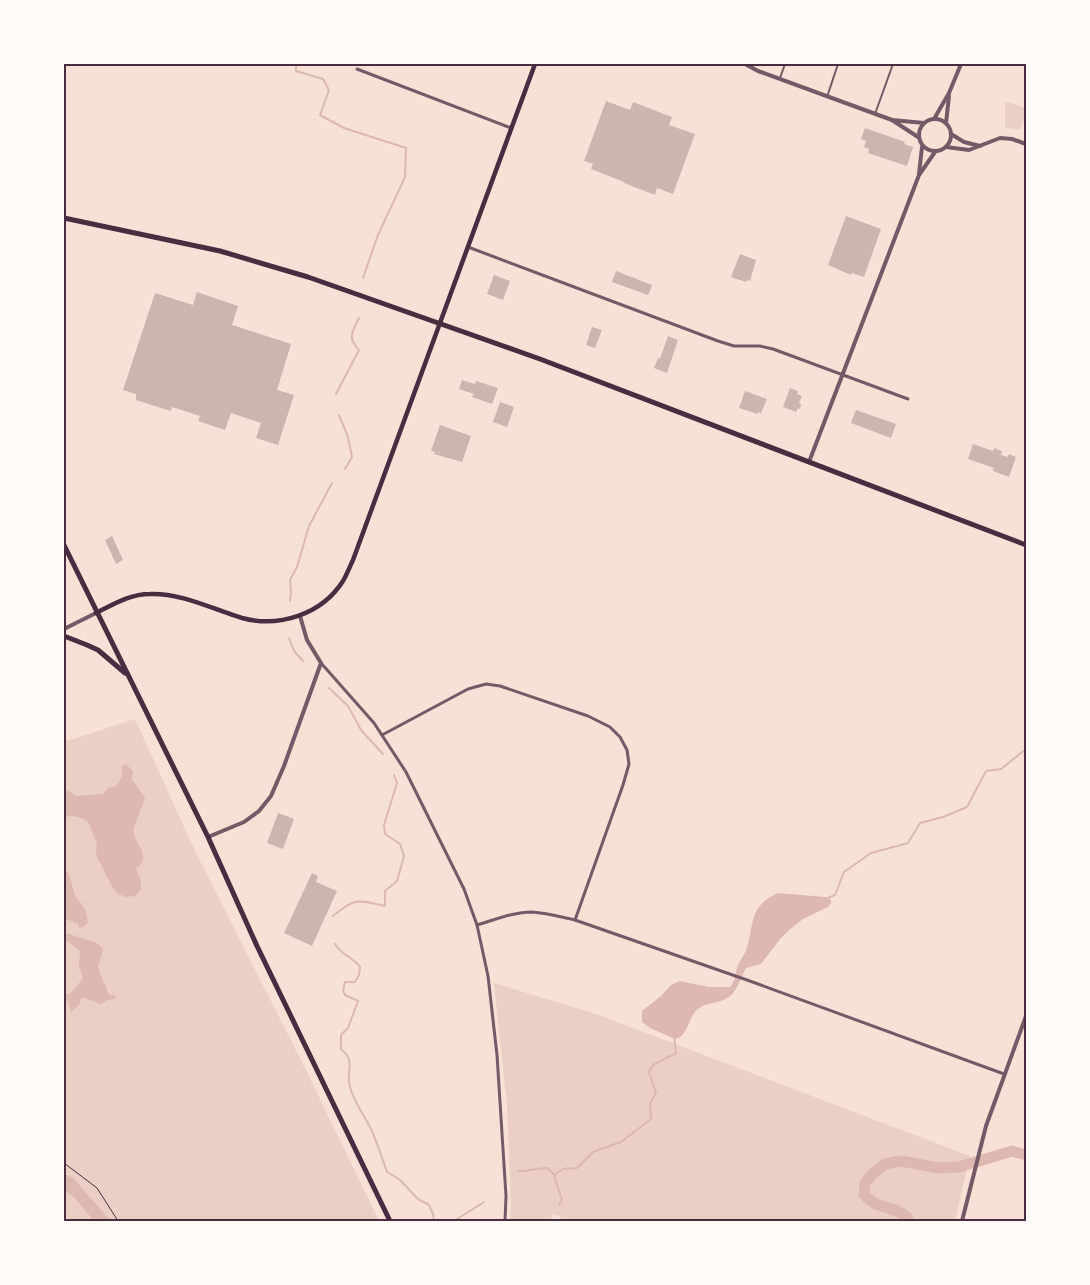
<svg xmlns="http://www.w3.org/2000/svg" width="1090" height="1285" viewBox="0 0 1090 1285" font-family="Helvetica,sans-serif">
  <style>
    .green { fill: #ebcfc5 }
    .water { fill: #dcb8b0 }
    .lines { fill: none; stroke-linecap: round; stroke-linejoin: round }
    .stream { stroke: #dcb8b0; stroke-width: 2 }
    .river { stroke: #dcb8b0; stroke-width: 11 }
    .building { fill: #ccb4b1 }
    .path { stroke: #4a2c40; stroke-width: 1 }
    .service { stroke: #755966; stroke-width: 2 }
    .minor { stroke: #755966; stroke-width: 3 }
    .tertiary { stroke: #755966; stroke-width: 4 }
    .secondary { stroke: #4a2c40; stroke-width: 4.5 }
    .primary { stroke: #4a2c40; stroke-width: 5 }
    .trunk { stroke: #4a2c40; stroke-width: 5 }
    .neatline { fill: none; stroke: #4a2c40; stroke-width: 2 }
  </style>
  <rect width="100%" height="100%" fill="#f7e1d7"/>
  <g class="green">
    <path d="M1005,101L1026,108V114L1020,130L1005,127Z"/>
    <path d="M135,719L196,853L307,1072L379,1221H64V742Z"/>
    <path d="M494,983L596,1014L970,1156L955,1221H566L554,1214L549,1221H510L511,1206L507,1105Z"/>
  </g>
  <g class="water">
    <path d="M126,764L133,771L132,779L145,798C142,808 136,819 134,829C132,845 155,854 136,869L141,880V889L135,896L125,897L117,893L112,887L96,855L97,843L88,822L82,818L72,816L64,817V789L77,796L103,794L108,788L116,786L122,777V766Z"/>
    <path d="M64,871L69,873L74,893L86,912L88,922L84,927L79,928L78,924L64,918Z"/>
    <path d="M778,893L825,897L831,900V903L828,907L803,919L789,930L780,939L761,964L746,968C741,977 738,989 730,996C720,1005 704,1001 695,1012C688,1021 687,1037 675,1039L650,1028L642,1022V1011L661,996L671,985L680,981L709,987H730C736,981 735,972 738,965C741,959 745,954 747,948C754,922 750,905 778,893Z"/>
    <path d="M66,933L97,943L103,949L98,968L109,995H115L116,999L107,1000L101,1004L85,998H81L79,1005L71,1012L68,1001L64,998L67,994L71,993C75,988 80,983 83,977L79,967L80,951L64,938V934Z"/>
    <path d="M64,1174L73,1178L111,1221H94L75,1198L64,1190Z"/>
  </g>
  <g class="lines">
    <g class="stream">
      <path d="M296,64V71L323,79L329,90L320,115L344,128L406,148L405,177L378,235L363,278"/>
      <path d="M336,394L359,350C347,337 352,333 359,318"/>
      <path d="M339,415L348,437L352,457L345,469"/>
      <path d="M290,601L291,592L290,580L297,567L309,526L332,483"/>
      <path d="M289,638L294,651L303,661"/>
      <path d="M329,688L348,706L361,730L383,754"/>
      <path d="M825,899L835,895L844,872L871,853L908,843L920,823L943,817L967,807L986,771L1001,769L1026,749"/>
      <path d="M333,916C355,897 358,900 385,906V891L397,881L404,856L400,844L385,834L384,825L397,783L394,775"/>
      <path d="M335,944C342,956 352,956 360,967L359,975L355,982H345L343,991L345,995L358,1001L348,1028L341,1035V1049C357,1062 345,1071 350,1087C354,1102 364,1115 371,1129C377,1142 382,1158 387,1172L399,1179L418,1199L429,1205L433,1214L434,1221"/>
      <path d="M518,1171C529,1171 538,1168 548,1168L554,1175L563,1169L577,1168L593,1152L621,1142L651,1119L650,1103L656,1093L649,1072L653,1065L676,1053L674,1036"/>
      <path d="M554,1175L562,1200L559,1205"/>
      <path d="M454,1221L484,1202"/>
    </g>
    <path class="river" d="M908,1221V1218C893,1204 877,1211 864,1194L865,1183L873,1173L885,1164L901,1161L939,1168L959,1167L1012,1151L1026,1155"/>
  </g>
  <g class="building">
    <path d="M606,101L630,110L633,102L672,117L669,125L695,134L673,194L657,188L655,195L624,183V182L591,169L593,164L584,161Z"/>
    <path d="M865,128L905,142L904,144L913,147L907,166L868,153L869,149L864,147L866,141L861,139Z"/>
    <path d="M846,216L881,229L864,277L852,273L851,275L828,265Z"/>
    <path d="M740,254L756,260L750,281L747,280L746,282L731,277Z"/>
    <path d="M616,271L652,285L648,295L612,282Z"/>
    <path d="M494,275L510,281L503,300L487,294Z"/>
    <path d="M197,292L238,306L232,325L291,344L277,390L294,395L278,445L256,438L261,423L231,413L225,430L198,421L200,416L172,407L171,411L136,400V394L123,390L155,293L193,305Z"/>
    <path d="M592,327L602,330L595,348L586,345Z"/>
    <path d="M668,336L678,340L667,373L654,368L658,358L660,359Z"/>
    <path d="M462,380L475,384L476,381L498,388L492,404L472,397L474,394L459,389Z"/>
    <path d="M790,388L798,391L797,394L802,396L799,403L801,404L800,409L798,408L796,412L783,407Z"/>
    <path d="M745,391L767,399L761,413L758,412V414L739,408Z"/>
    <path d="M500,402L514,407L507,427L493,422Z"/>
    <path d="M856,410L896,424L891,438L851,423Z"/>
    <path d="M440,425L471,436L462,462L434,454L435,452L431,451Z"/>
    <path d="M973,444L993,451L994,448L1002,451L1001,455L1008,457L1009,454L1016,457L1009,477L993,471L994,468L968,459Z"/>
    <path d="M112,536L123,560L116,564L105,540Z"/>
    <path d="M278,813L294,819L283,849L267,843Z"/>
    <path d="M312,873L318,876L316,882L337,891L312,946L284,933Z"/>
  </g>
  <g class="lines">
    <path class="path" d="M64,1163L97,1188L118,1221"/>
    <g class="service">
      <path d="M780,78L785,64"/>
      <path d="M827,97L838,64"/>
      <path d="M875,114L893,64"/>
    </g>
    <g class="minor">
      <path d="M357,69L511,128"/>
      <path d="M468,247L718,341L734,346H760L773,349L908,399"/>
      <path d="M321,663L374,723L406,772L464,889L477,925L488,976L497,1055L506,1196L505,1221"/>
      <path d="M382,735L468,689L486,684L500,686L588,716L610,727L620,737L627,750L629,764L623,785L575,920"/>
      <path d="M477,925C494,920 513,912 532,912C547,913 561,917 575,920L747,980L1004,1074"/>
    </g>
    <g class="tertiary">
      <path d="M745,64L758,71L892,120L918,137"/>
      <circle cx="935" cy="135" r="16"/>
      <path d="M934,119L949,93L961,64"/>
      <path d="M892,120L924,123"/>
      <path d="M946,123L949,96"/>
      <path d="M951,134L964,142L980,146"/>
      <path d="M946,147L969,150L1000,138L1012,139L1026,144"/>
      <path d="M919,174L922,147"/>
      <path d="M809,462L919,175L935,152"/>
      <path d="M64,627L66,628L96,613"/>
      <path d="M208,837L244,822L259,811L271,796L284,766L321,663L307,640L300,616"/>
      <path d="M962,1221L986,1126L1026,1016"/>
    </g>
    <path class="secondary" d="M96,613C114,604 130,594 150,594C182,593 212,609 242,618C280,628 322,614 343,581C347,574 350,566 353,560L535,64"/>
    <path class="primary" d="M64,218L220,251L308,277L540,359L1026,545"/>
    <g class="trunk">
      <path d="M64,545L208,837L257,946L390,1221"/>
      <path d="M64,636L87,645L98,650L125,673"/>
    </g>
  </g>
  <rect width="1090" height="1285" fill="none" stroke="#fffaf5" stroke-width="130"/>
  <rect x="65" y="65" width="960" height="1155" class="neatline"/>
</svg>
